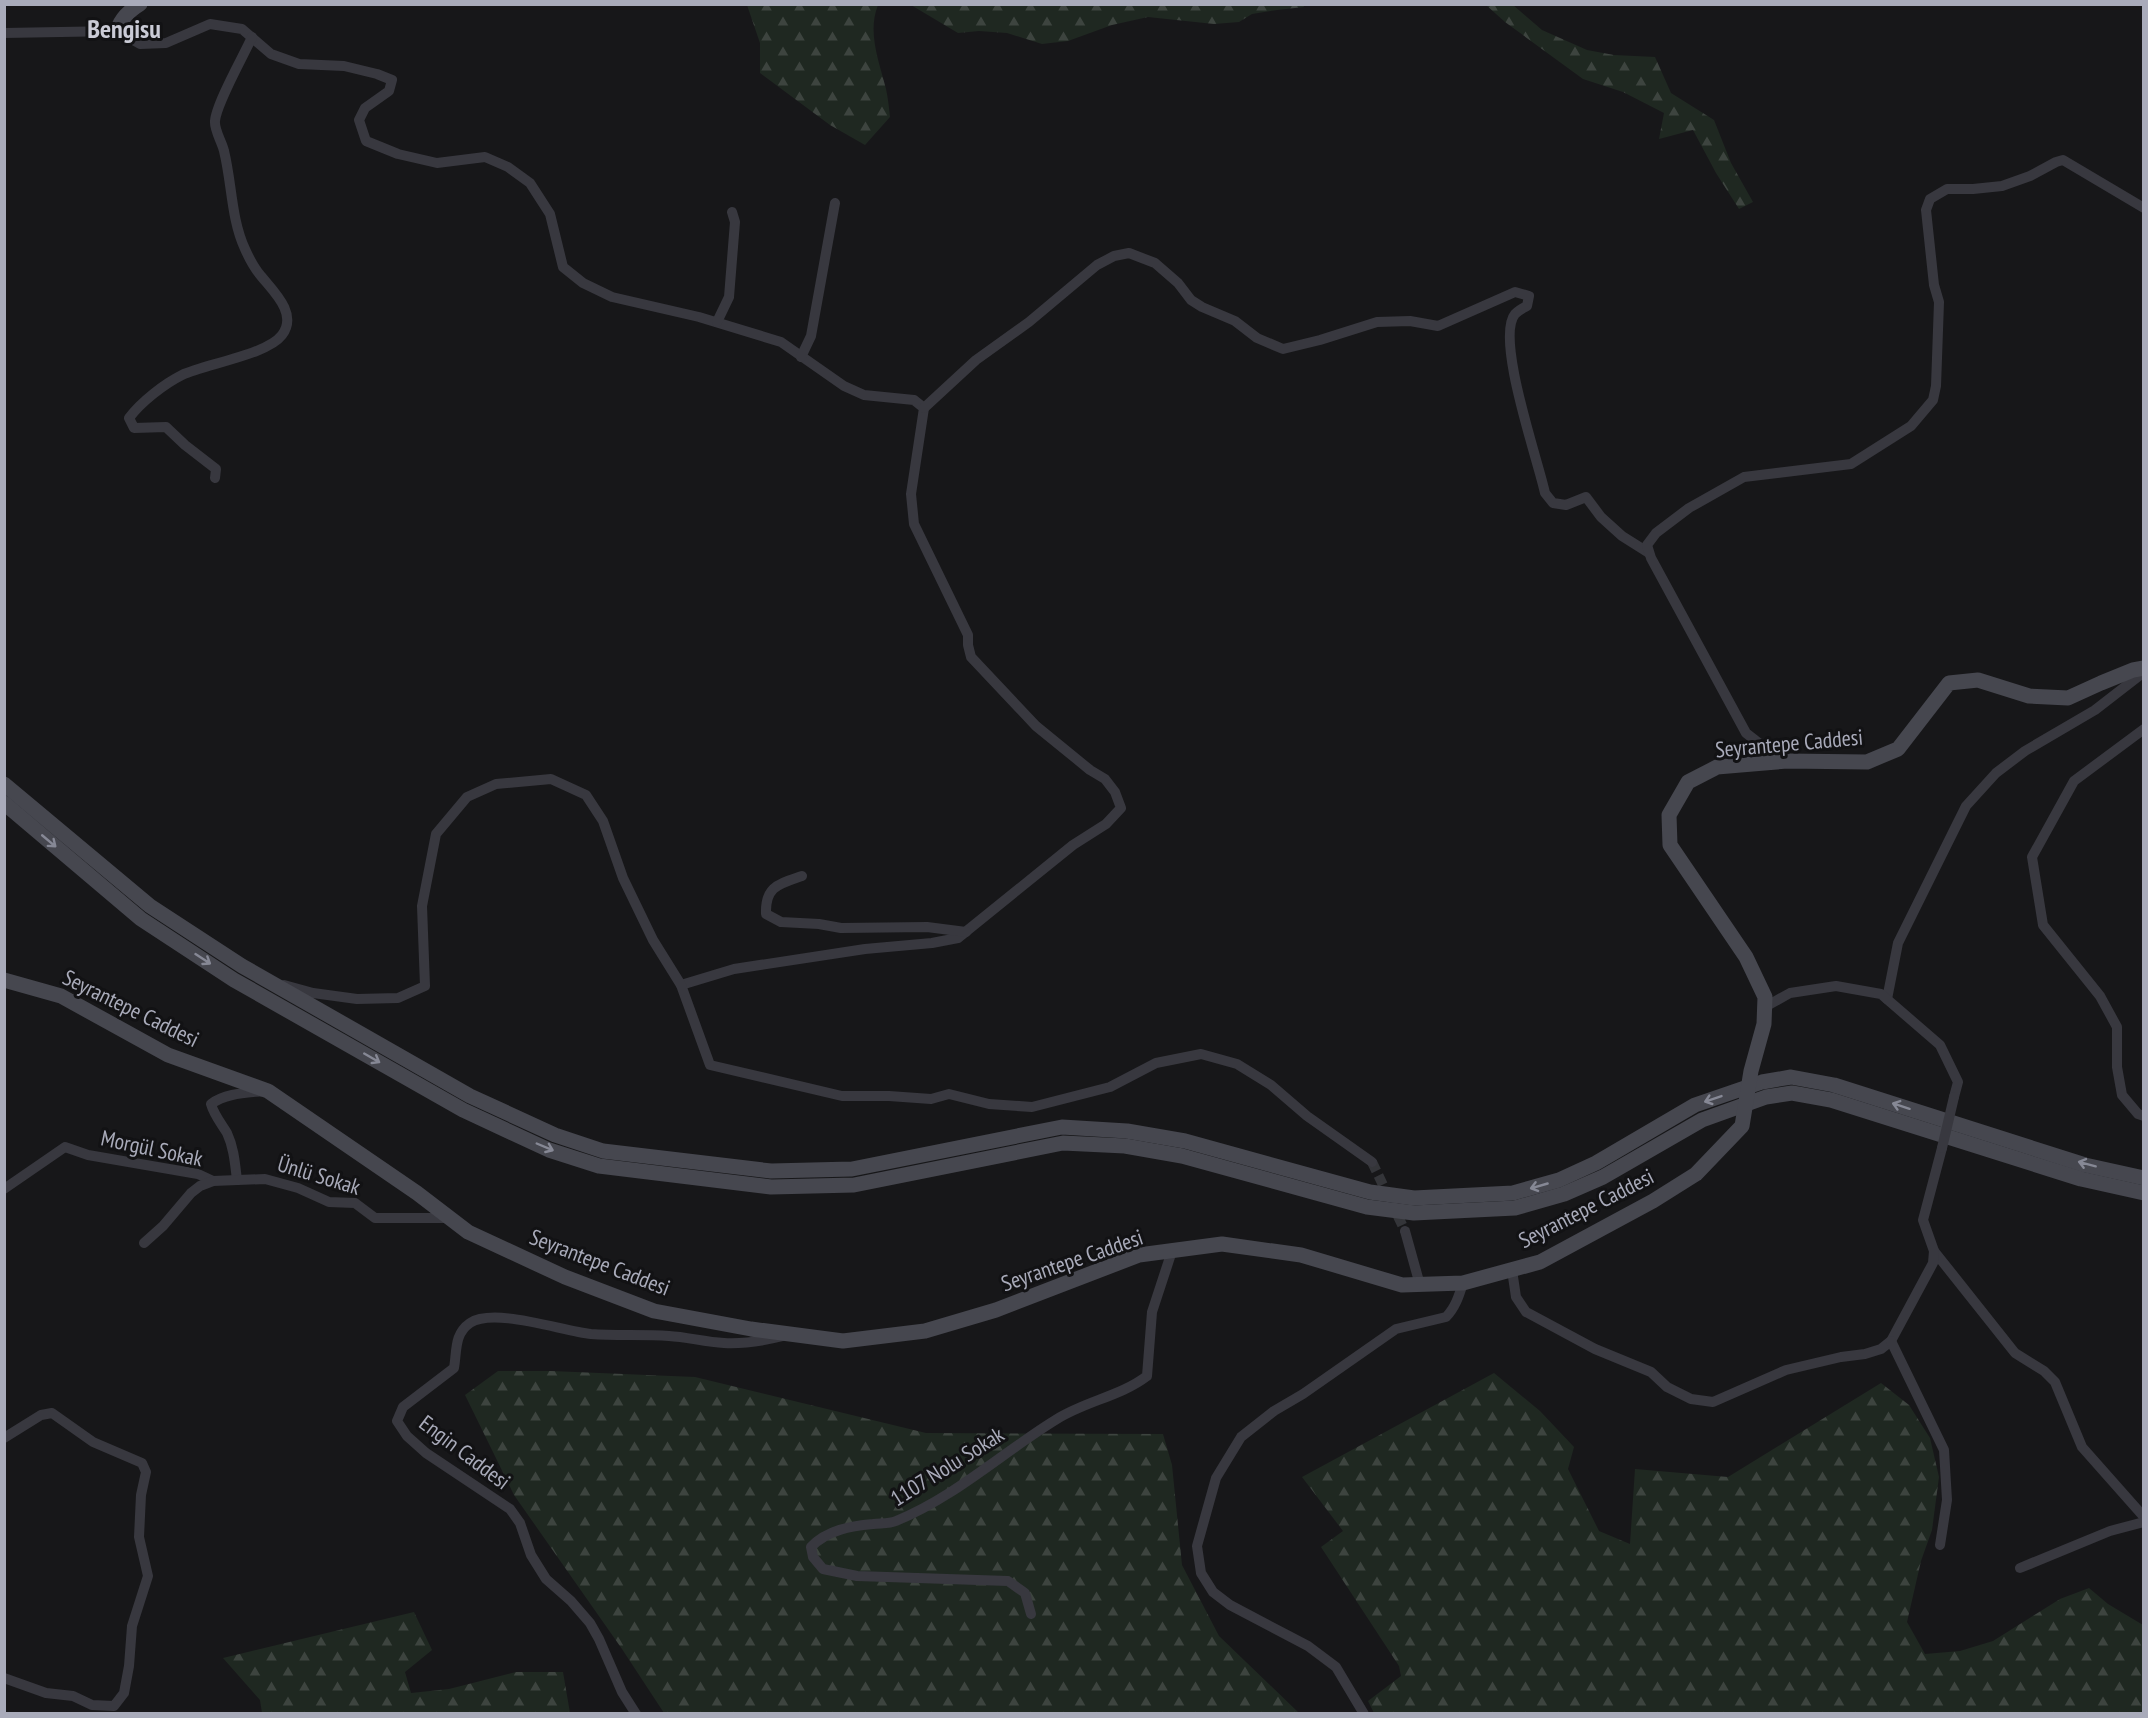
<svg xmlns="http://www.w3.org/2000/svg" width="2148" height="1718" viewBox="0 0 2148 1718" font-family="'PT Sans Narrow',sans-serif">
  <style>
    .forest { fill: url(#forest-firs) }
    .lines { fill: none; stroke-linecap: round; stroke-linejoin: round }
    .street-tunnel { stroke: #343539; stroke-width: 10; stroke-dasharray: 10 5; stroke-linecap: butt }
    .street { stroke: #38383f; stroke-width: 10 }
    .secondary { stroke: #46474f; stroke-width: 15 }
    .street-bridge { stroke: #38383f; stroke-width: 10 }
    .oneway { stroke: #868895 }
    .labels { text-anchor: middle; stroke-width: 6; stroke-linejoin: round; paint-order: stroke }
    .street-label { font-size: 22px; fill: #a9abba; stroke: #121214 }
    .quarter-label { font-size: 26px; font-weight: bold; fill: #cacbd6; stroke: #121214 }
  </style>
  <defs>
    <pattern id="forest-firs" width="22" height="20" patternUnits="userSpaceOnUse" patternTransform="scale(1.5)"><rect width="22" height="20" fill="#1f2821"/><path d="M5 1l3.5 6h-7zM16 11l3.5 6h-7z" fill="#3d443f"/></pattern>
  </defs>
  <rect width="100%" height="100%" fill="#171719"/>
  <g class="forest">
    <path d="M747,5H878C867,32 879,61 886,89C888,98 889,108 890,117L865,145L830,125L760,73V43Z"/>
    <path d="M1303,5L1304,7L1277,10L1252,14L1239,22L1214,24L1148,17L1112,25L1068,41L1042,44L1007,33L979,31L958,33L911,5Z"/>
    <path d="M1486,5H1513L1542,30L1587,50L1614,55L1655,57L1671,93L1714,120L1731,163L1753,202L1739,209L1716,173L1693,130L1659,139L1664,113L1623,92L1583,79L1505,22Z"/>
    <path d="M498,1371H551L695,1377L926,1433L1163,1434L1172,1465L1182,1565L1219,1636L1299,1713H664L622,1649L514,1495L465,1395Z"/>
    <path d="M1494,1373L1540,1411L1574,1447L1568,1469L1599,1531L1630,1544L1635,1469L1728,1477L1881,1383L1909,1405L1930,1438L1939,1477L1932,1530L1921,1561L1907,1622L1925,1654L1960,1651L1993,1641L2060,1599L2089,1588L2108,1604L2143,1625V1713H1374L1368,1701L1401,1676L1399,1666L1321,1547L1343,1531L1302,1477Z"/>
    <path d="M414,1612L432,1650L405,1672L411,1693L449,1689L516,1672H563L570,1713H262L260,1700L223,1658Z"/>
  </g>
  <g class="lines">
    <path class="street-tunnel" d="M1372,1162L1405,1231"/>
    <g class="street">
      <path d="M4,33L117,31L140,44L166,43L210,24L242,29L271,54L299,64L344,66L377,74L392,80L389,91L365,108L359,120L366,141L398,154L437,163L485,157L508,167L530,183L550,214L563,267L583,283L612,297L699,317L781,342L844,386L864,395L914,400L924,408L911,494L914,524L968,635V645L971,657L1036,726L1090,770L1105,779L1115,792L1121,808L1106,824L1073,845L958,938L932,943L865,949L734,969L681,985"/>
      <path d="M717,322L729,297L735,222L732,212"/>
      <path d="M801,357L811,336L835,203"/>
      <path d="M924,408L976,360L1029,322L1097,265L1114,256L1129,253L1155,263L1178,283L1191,300L1202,307L1235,321L1257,338L1283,349L1320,340L1377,322L1410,321L1438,326L1515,292L1529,296L1527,306C1523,308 1518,311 1515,314C1495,338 1538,460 1545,493L1553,503L1566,505L1586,497L1601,517L1622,536L1649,553"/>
      <path d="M215,478L216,469L185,445L166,427L134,428L129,418C141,402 164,384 182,375C205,364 267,355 282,335C298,314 274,292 261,276C255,269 249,258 245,249C231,219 232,183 224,151C222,142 214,130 215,121C216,104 244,55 252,37"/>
      <path d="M2144,729L2074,781L2032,857L2043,925L2100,996L2117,1027V1067L2122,1095L2138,1114L2144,1116"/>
      <path d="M1783,762L1746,733L1651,558L1647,545L1656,533L1689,508L1744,477L1851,464L1911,426L1933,400L1936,386L1939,302L1934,285L1926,210L1930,199L1947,189H1973L2002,186L2030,176L2056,162L2063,160L2144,208"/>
      <path d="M802,876C779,884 765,886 766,914L781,922L819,924L841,928L927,927L966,932"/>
      <path d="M284,985L313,993L357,999L398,998L425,986L422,906L436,834L467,797L496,784L551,779L586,795L603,821L623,878L653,940L681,985L710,1065L842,1096H889L931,1099L949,1094L989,1104L1032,1107L1110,1087L1156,1063L1201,1054L1237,1064L1271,1085L1307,1116L1372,1162"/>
      <path d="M1887,999L1898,943L1966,806L1996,773L2025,751L2095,710L2144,672"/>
      <path d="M1765,1007L1790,993L1836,986L1881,994L1940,1045L1958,1082L1954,1097"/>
      <path d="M237,1180C235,1164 234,1148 227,1133C221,1123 214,1115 211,1104C226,1093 246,1093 264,1091"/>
      <path d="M4,1189L65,1147L88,1155L198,1174L213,1181"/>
      <path d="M1405,1231L1420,1285"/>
      <path d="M144,1243L163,1226L191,1193L200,1186L213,1181L265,1179L298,1188L329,1202L355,1203L375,1218H450"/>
      <path d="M1934,1251L2015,1353L2044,1371L2055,1382L2082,1447L2144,1517"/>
      <path d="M1512,1270L1516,1297L1526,1312L1595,1349L1651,1372L1667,1387L1691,1399L1713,1402L1786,1370L1841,1357L1865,1354L1881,1349L1891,1341L1933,1263L1934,1251L1923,1220L1942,1148"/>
      <path d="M1891,1341L1944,1450L1947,1500L1940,1545"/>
      <path d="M4,1438L41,1415L52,1413L93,1442L142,1463L146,1472L141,1495L139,1537L148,1576L132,1626L129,1666L124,1693L114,1706L92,1705L73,1696L46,1693L4,1678"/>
      <path d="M2020,1568L2110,1531L2144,1522"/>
      <path d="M1031,1614L1025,1593L1008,1581L857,1576L823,1569L813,1557L811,1547C827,1530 851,1526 873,1524C881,1523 889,1524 896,1521C955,1497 1003,1452 1057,1419C1086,1401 1121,1396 1147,1376L1152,1312L1172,1251"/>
      <path d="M636,1714L622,1692L599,1639L590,1623L571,1601L546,1579L531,1555L520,1523L510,1509L426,1453L407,1436L397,1421L403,1407L454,1368C457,1351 454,1334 470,1323C494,1307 562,1331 591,1334C617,1336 643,1334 669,1336C687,1337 705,1342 724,1343C744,1344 763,1341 783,1336"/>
      <path d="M1364,1714L1336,1667L1308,1646L1230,1605L1213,1592L1201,1573L1197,1546L1216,1478L1241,1437L1274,1411L1303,1394L1396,1329L1446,1317C1455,1308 1459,1296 1463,1283"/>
    </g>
    <g class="secondary">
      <path d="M117,31C121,18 129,11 140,4"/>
      <path d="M4,784L150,906L242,966L470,1096L555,1135L603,1151L771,1171L852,1169L1062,1127L1127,1131L1185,1141L1370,1192L1414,1198L1513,1193L1559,1180L1596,1163L1695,1105L1762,1082L1791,1077L1834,1085L2085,1165L2144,1178"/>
      <path d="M4,803L141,919L234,980L463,1110L549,1150L599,1166L771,1187L854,1185L1063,1143L1125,1146L1182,1156L1367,1207L1414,1213L1515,1208L1564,1194L1603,1177L1702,1120L1766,1097L1792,1093L1831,1100L2081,1179L2144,1193"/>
      <path d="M4,980L61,996L168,1055L268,1091L417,1193L468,1232L565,1277L654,1311L751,1329L843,1341L925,1331L996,1310L1139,1255L1222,1244L1301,1255L1402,1285L1463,1283L1540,1262L1653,1201L1696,1174L1742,1126L1751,1071L1764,1024L1765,997L1746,957L1670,845L1669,815L1688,782L1717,767L1787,761L1867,762L1898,749L1949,683L1978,680L2029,696L2068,698L2101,683L2133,670L2144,668"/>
    </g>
    <path class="street-bridge" d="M1942,1148L1954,1097"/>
  </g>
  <defs><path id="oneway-shaft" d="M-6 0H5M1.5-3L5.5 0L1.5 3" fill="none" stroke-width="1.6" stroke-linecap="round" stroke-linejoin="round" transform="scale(1.5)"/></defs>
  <g class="oneway">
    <use href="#oneway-shaft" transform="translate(49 841) rotate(40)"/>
    <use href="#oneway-shaft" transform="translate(203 959) rotate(33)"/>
    <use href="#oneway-shaft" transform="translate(372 1058) rotate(30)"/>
    <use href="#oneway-shaft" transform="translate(1713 1099) rotate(161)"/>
    <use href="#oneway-shaft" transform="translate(1901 1106) rotate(-162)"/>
    <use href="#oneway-shaft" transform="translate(545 1147) rotate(23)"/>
    <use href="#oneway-shaft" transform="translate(2087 1164) rotate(-165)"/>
    <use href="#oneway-shaft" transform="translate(1539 1186) rotate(164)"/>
  </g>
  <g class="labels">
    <g class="street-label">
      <text transform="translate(1789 743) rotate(-5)" y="8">Seyrantepe Caddesi</text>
      <text transform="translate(131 1008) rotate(26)" y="8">Seyrantepe Caddesi</text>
      <text transform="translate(152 1148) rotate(12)" y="8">Morgül Sokak</text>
      <text transform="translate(319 1175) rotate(17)" y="8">Ünlü Sokak</text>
      <text transform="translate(1586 1208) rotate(-27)" y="8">Seyrantepe Caddesi</text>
      <text transform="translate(1072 1260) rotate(-19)" y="8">Seyrantepe Caddesi</text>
      <text transform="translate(600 1262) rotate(21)" y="8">Seyrantepe Caddesi</text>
      <text transform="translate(465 1452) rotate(37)" y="8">Engin Caddesi</text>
      <text transform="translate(947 1466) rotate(-32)" y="8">1107 Nolu Sokak</text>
    </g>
    <g class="quarter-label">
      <text x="124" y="38">Bengisu</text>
    </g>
  </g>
  <rect width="2148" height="1718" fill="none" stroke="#a9abba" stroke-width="12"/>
</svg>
